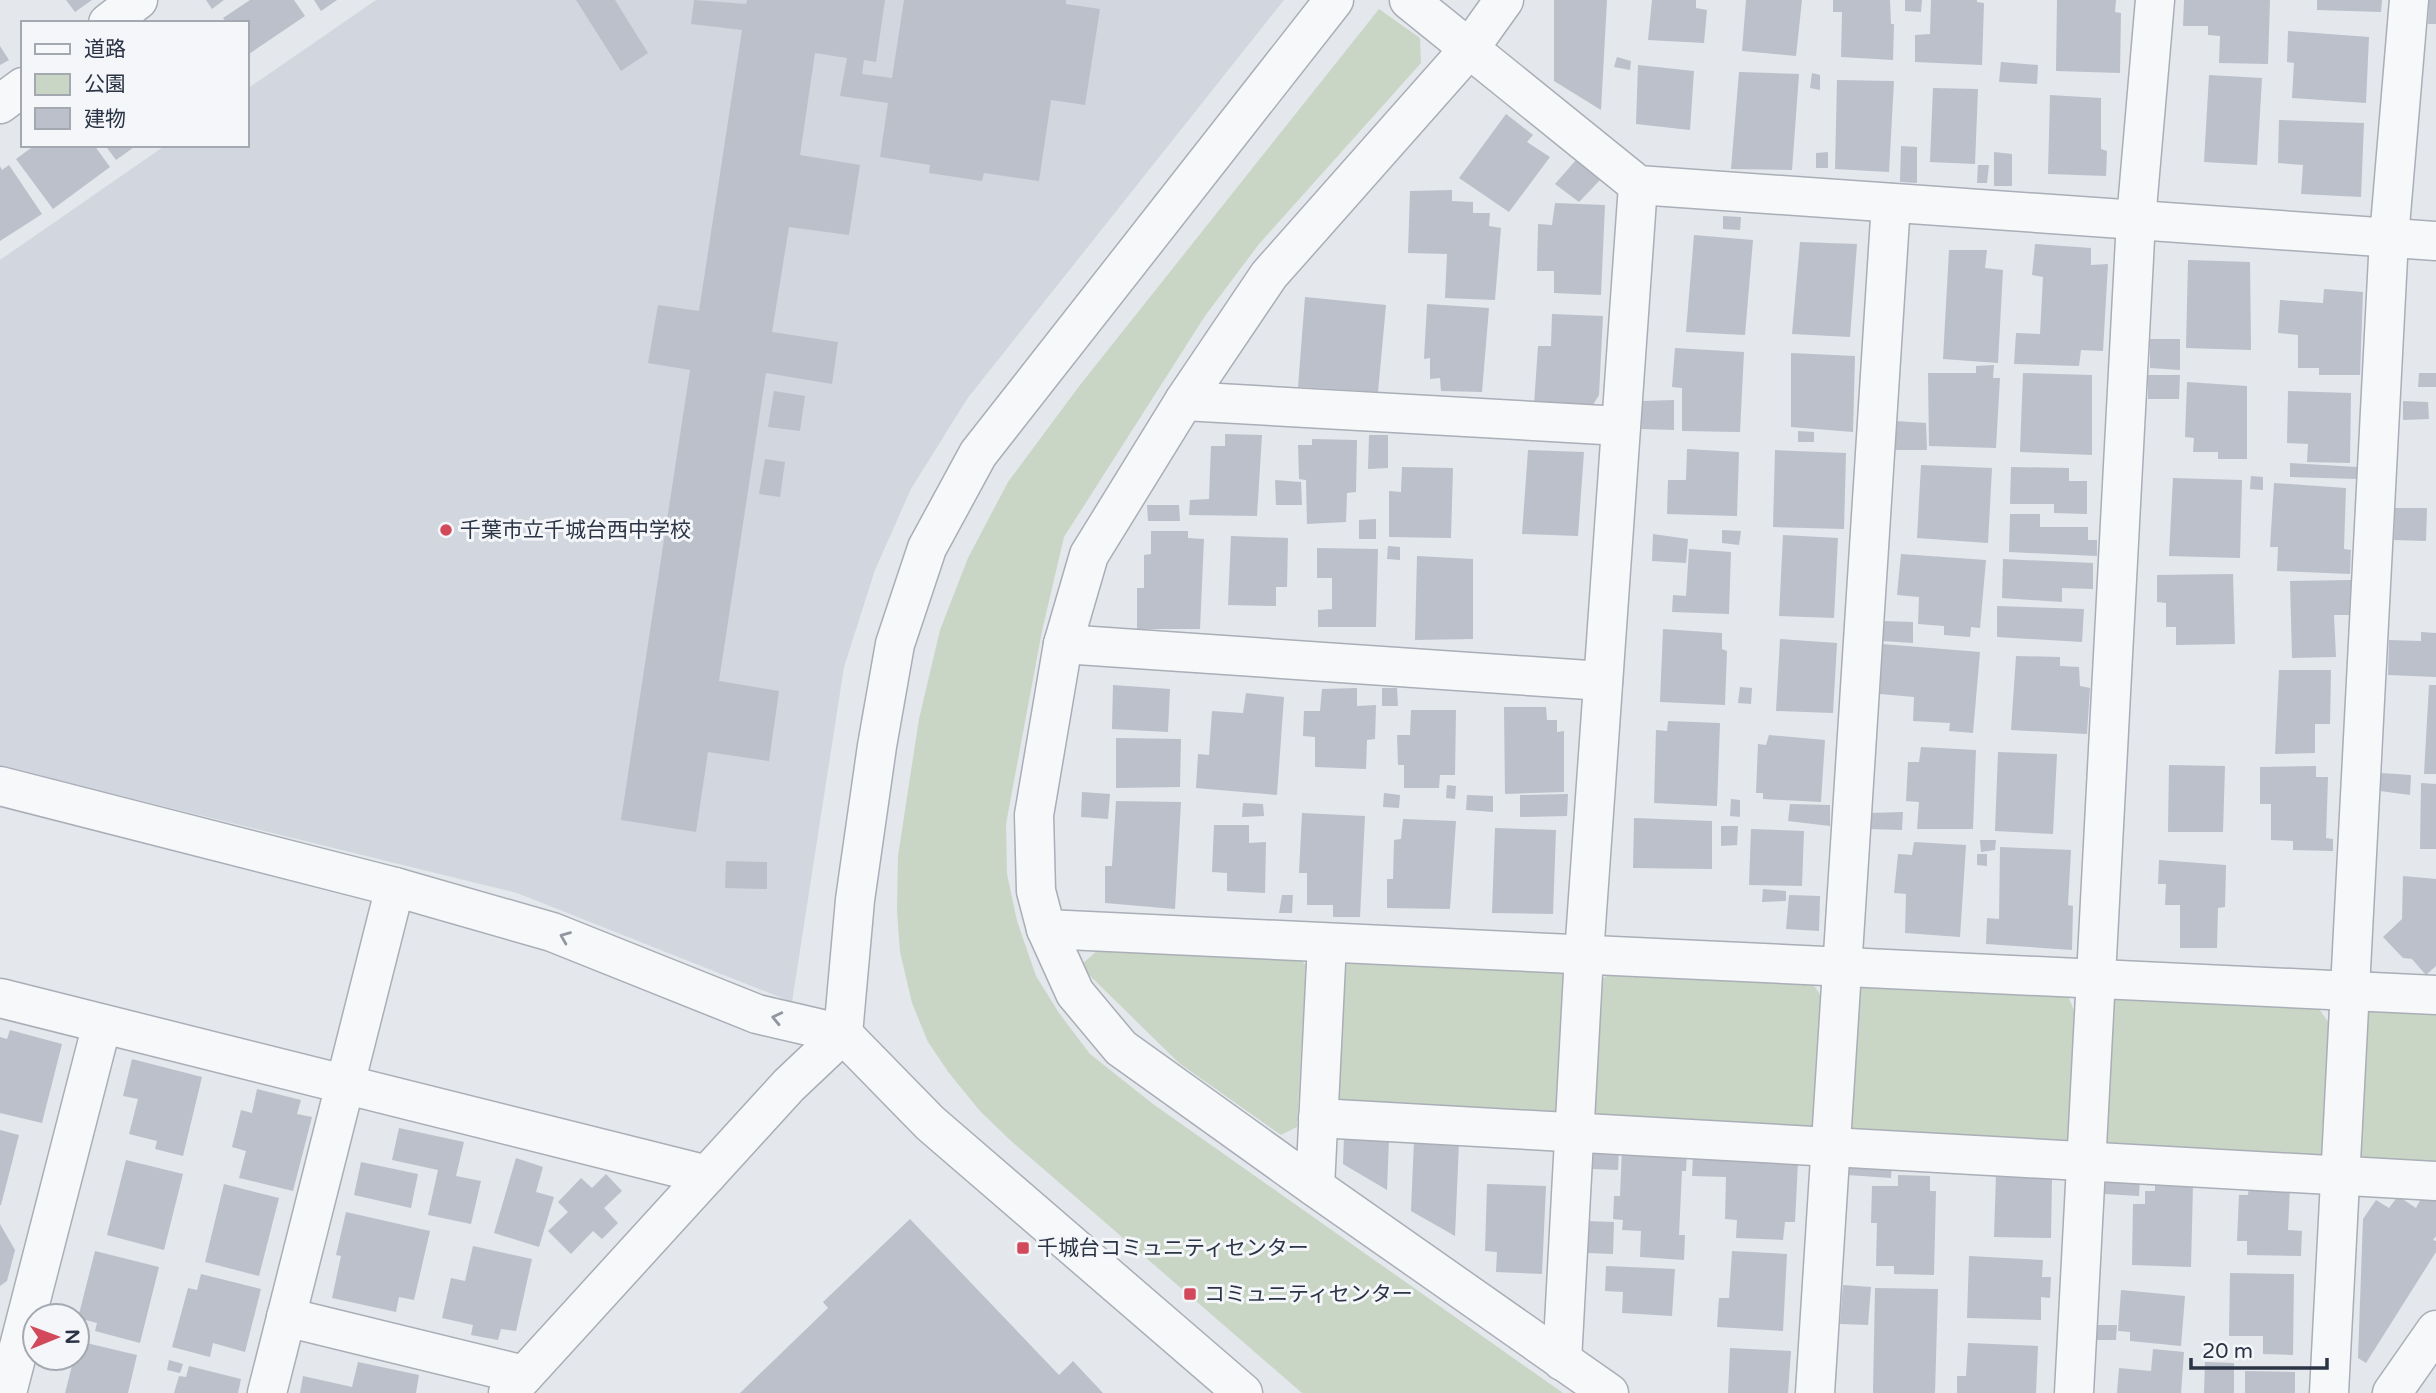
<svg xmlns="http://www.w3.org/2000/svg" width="2436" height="1393" viewBox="0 0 2436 1393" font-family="'Varela Round','Noto Sans JP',sans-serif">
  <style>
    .built { fill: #d2d6de }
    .green { fill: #c9d6c5 }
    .building { fill: #bbc0ca }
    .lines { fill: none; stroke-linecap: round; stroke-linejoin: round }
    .minor-casing { stroke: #a9aeb7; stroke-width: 41 }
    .minor { stroke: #f7f8fa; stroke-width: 38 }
    .oneway { stroke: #9196a0 }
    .poi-dot { fill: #d1495b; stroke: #f4f6f9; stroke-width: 2.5 }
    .labels { text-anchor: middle; stroke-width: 6; stroke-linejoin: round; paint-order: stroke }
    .poi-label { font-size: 21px; fill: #2b3445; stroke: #f4f6f9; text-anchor: start }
  </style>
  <rect width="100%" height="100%" fill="#e4e7ec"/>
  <path class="built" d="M376,0H1284L967,399L911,489L875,570L844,667L792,1002L517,893L0,766V260L166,145H247V89Z"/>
  <g class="green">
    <path d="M1379,9L1420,38L1421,63L1259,244L1205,316L1064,537L1042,631L1006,824L1007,874L1017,921L1036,976L1059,1013L1090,1054L1153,1104L1563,1393H1302L1010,1140L980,1111L949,1073L928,1042L912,1003L900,952L897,911L898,856L919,719L940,630L968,558L1008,482L1080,385Z"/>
    <path d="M1100,948L1296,956L1306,965L1297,1127L1281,1135L1179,1063L1080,966Z"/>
    <path d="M1353,957L1562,967L1568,978L1556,1120L1328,1110L1340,971Z"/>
    <path d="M1616,969L1809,978L1821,996L1813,1133L1583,1126L1594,985Z"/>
    <path d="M1869,981L2068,996L2079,1023L2071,1146L1845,1135L1852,997Z"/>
    <path d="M2123,995L2319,1009L2329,1023L2322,1164L2097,1153L2106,1006Z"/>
    <path d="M2376,1008L2436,1013V1168L2353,1165L2362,1017Z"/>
  </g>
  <g class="building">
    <path d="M66,0H92L75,12Z"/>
    <path d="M206,0H224L212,9Z"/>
    <path d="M250,0H294L305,16L249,54L247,51V23H227L223,18Z"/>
    <path d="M314,0H337L321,11Z"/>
    <path d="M576,0H615L648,53L621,71Z"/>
    <path d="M694,0L746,4L747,0H885L876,62L864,60L862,74L892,78L904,0H1066V4L1100,9L1085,105L1051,100L1039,181L984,173L982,181L929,173L930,165L880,157L888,103L840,96L847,58L815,53L800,155L860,165L849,235L789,227L772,332L838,342L832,384L766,373L719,681L779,691L769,761L708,752L696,832L621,820L690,370L648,363L658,305L699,311L742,30L691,24Z"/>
    <path d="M1554,0H1607L1601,110L1554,81Z"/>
    <path d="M1652,0H1696V8L1707,10L1704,43L1648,40Z"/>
    <path d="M1746,0H1802L1796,56L1742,51Z"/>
    <path d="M1833,0H1890L1891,24H1894L1893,60L1841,57L1842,12H1833Z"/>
    <path d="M1905,0H1922L1921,12L1905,11Z"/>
    <path d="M1931,0H1977V2L1984,3L1982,65L1915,62V35L1930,34Z"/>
    <path d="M2057,0H2116L2115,12L2121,13L2120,73L2056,71Z"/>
    <path d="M2184,0H2270L2268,64L2219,63L2220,36L2208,35V26H2183Z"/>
    <path d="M2317,0H2382L2381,12L2317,10Z"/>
    <path d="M2429,0H2436V24H2428Z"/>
    <path d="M2288,31L2369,37L2366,103L2292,98L2294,63L2287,62Z"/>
    <path d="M0,46L9,60L0,65Z"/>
    <path d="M1617,57L1631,61L1630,70L1614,67Z"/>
    <path d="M2001,62L2038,65L2037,84L1999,82Z"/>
    <path d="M1638,65L1694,71L1690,130L1636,124Z"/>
    <path d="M1739,72L1799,74L1792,170L1731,169Z"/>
    <path d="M1812,73L1820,75V90L1810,88Z"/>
    <path d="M2209,75L2262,78L2257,165L2204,162Z"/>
    <path d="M1837,80L1894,81L1889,172L1835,169Z"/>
    <path d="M1933,88L1978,89L1975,164L1930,162Z"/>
    <path d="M2050,95L2101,98V149L2107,151L2106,176L2048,174Z"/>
    <path d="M1506,114L1533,135L1527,142L1550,157L1509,212L1459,178Z"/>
    <path d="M2279,120L2364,123L2361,197L2301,194L2303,165L2278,163Z"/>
    <path d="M35,145H94L110,167L53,209L16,159Z"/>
    <path d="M105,145H137L116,160Z"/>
    <path d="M1901,146L1917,147V183L1900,182Z"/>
    <path d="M1828,152V168H1816V153Z"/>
    <path d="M1994,152L2012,154V186H1994Z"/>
    <path d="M1576,160L1600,180L1579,202L1555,184Z"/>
    <path d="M9,165L42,214L0,241V166L2,170Z"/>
    <path d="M1978,165H1989L1987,183H1977Z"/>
    <path d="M1452,190V201L1473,202V213H1490L1489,226L1501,228L1495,300L1445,298L1447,254L1408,253L1410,191Z"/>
    <path d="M1555,203L1605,205L1601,295L1554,293V271H1537L1538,224L1552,225Z"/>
    <path d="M1723,216L1741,217L1740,230L1723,229Z"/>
    <path d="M1694,235L1753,240L1745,335L1686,332Z"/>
    <path d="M1800,242L1857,244L1850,337L1792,334Z"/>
    <path d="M2035,244L2091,248V265L2108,264L2103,351L2081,350L2079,366L2014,364L2016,333L2040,334L2043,277L2032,275Z"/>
    <path d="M1949,250H1987L1985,268L2003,270L1998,363L1943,359Z"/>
    <path d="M2188,260L2250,262L2251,350L2186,348Z"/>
    <path d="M2324,289L2363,292L2360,375H2319V368H2298V335L2278,333L2280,300L2323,303Z"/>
    <path d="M1305,297L1386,305L1378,392L1298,387Z"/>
    <path d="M1427,304L1489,308L1482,392L1441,391L1440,378L1430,379V358L1424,359Z"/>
    <path d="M1552,314L1603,316L1599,395L1591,408L1534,405L1538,346H1551Z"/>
    <path d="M2150,339H2180V370L2150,368Z"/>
    <path d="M1675,348L1744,352L1740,432L1682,431V388L1672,387Z"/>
    <path d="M1791,353L1855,356L1853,432L1791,427Z"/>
    <path d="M1994,365L1993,378H2000L1996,448L1929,446L1928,373H1976V366Z"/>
    <path d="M2023,373L2092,375V455L2020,452Z"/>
    <path d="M2419,373H2436V387H2418Z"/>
    <path d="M2148,375H2180L2179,399H2148Z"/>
    <path d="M2187,382L2247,386V459H2218V452H2193L2194,438L2185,437Z"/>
    <path d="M774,391L805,396L800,431L768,427Z"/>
    <path d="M2288,391L2351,393L2350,463L2307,462L2308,444L2287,443Z"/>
    <path d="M1674,400V430L1642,429V401Z"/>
    <path d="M2403,401L2428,402L2429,419L2403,420Z"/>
    <path d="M1896,421L1926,423L1927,450H1896Z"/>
    <path d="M1798,431L1814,432V442H1798Z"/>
    <path d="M1225,434L1262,435L1257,516L1189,515L1190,500L1209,499L1211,446H1225Z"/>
    <path d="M1369,435H1388V468L1368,469Z"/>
    <path d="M1312,439L1357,440L1356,492L1347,493L1346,522L1307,524L1306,480L1299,479L1298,445H1312Z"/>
    <path d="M1687,449L1739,452L1737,516L1667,514L1668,480H1686Z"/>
    <path d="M1528,450L1584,452L1578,536L1522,534Z"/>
    <path d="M1775,450L1846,453L1844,529L1773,527Z"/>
    <path d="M765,459L785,462L780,497L759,494Z"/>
    <path d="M2290,463L2357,467V479L2290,477Z"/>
    <path d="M1921,465L1992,468L1988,543L1917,538Z"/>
    <path d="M1402,467L1453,468L1451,538L1389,537V491L1401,492Z"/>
    <path d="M2011,467L2069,468V481H2087V514L2054,513V504H2010Z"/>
    <path d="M2251,476L2263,477V490L2250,489Z"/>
    <path d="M2173,478L2242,480L2240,558L2169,556Z"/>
    <path d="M1275,480L1301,482L1302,505H1276Z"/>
    <path d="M2274,483L2346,488L2344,549L2351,550L2350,574L2277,571L2278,547H2270Z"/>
    <path d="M1147,505H1179L1180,521H1148Z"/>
    <path d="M2395,508H2427L2426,541L2394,540Z"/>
    <path d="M2010,514H2040V527H2088V540H2097V556L2009,552Z"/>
    <path d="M1376,519V539H1359V520Z"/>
    <path d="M1722,530L1741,531L1739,545L1722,543Z"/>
    <path d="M1151,531H1188V538L1204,539L1200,629H1137V588H1144V555L1151,554Z"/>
    <path d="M1653,534L1688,539L1686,563L1652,561Z"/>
    <path d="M1783,535L1838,538L1834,618L1779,616Z"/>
    <path d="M1231,536L1288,538L1287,587H1276V606L1228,605Z"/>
    <path d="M1388,546L1400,547V560L1387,559Z"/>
    <path d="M1317,548L1378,549L1376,627H1318V610L1332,609V578H1317Z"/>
    <path d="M1689,549L1731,552L1729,614L1672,612L1673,595L1686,596Z"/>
    <path d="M1901,554L1986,560L1980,628L1971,627L1970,637L1944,635V626L1918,624L1919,597L1897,595Z"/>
    <path d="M1417,556L1473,559V639L1415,640Z"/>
    <path d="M2003,559L2093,563V589L2062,588V602L2002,598Z"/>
    <path d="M2233,574L2235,644L2176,645V627H2166V603L2157,602V575Z"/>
    <path d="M2351,580V615H2334L2336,657L2292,658L2290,581Z"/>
    <path d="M1997,606L2084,609L2082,642L1997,637Z"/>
    <path d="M1883,621L1913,622V643L1882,641Z"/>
    <path d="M1663,629L1722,633V649L1727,651L1725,705L1660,702Z"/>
    <path d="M2421,632L2436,633V677L2388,675L2389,640L2421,641Z"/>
    <path d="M1780,639L1837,643L1833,713L1776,711Z"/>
    <path d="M1882,644L1980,652L1973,733L1949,731L1950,723L1913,721L1914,697L1880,694Z"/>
    <path d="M2016,656L2060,657V666L2079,667L2080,686L2090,688L2087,734L2011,730Z"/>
    <path d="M2279,670H2331L2330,724H2315V753L2275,754Z"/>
    <path d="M1113,685L1170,689L1168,732L1112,729Z"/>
    <path d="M2429,685H2436V774H2424Z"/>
    <path d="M1740,687L1752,688L1751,704L1738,703Z"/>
    <path d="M1357,688V706L1376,705L1375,739L1367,740L1366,769L1315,767V737L1303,736L1304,711H1320L1322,689Z"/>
    <path d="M1382,688H1397L1398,706H1382Z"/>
    <path d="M1246,693L1284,697L1277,795L1196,788L1198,754L1209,755L1212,711L1243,713Z"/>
    <path d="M1504,707H1546L1547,720H1557V732L1564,731V792L1505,794Z"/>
    <path d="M1411,710H1456L1455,775H1440L1439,788H1404V765H1398L1397,735H1410Z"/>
    <path d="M1668,721L1720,723L1717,806L1654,803L1656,730L1667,731Z"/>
    <path d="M1769,735L1825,740L1821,802L1763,799V793H1756L1758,744L1766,745Z"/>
    <path d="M1116,738L1181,739L1180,787L1116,788Z"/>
    <path d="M1921,747L1976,750L1973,829H1917L1919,802L1906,801L1908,762H1919Z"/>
    <path d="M1998,752L2057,754L2053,834L1995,831Z"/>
    <path d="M2169,765L2225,766L2223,832H2168Z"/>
    <path d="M2316,766V777H2328L2326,838L2333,839V851L2293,850V841L2271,840V804H2260V767Z"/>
    <path d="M2381,773L2411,775L2410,795L2380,791Z"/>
    <path d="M2421,783L2436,784V849H2420Z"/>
    <path d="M1447,785L1456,786L1455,799L1446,798Z"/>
    <path d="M1082,792L1110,794L1108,819L1081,817Z"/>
    <path d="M1384,793L1400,795L1399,808L1383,807Z"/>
    <path d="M1568,794L1567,816L1520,817V795Z"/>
    <path d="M1467,795L1493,796V812L1466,810Z"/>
    <path d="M1731,799L1740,800V817L1730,816Z"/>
    <path d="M1116,801L1181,802L1175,909L1105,903V866H1112Z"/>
    <path d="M1243,803L1263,804L1264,816L1242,817Z"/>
    <path d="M1790,804L1830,805V826L1788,821Z"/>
    <path d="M1903,812L1902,830L1868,829L1869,813Z"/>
    <path d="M1302,813L1365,816L1360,917H1333V905H1307V873H1299Z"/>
    <path d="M1634,818L1712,821V869L1633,868Z"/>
    <path d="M1403,819L1456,821L1450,909L1387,908V879H1393L1394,840L1401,839Z"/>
    <path d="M1214,825H1249V843L1266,842L1265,893L1227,891V873L1212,872Z"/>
    <path d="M1721,826H1738L1737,845L1721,846Z"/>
    <path d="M1495,828L1556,830L1553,914L1492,913Z"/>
    <path d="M1751,829L1804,831L1802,886L1749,885Z"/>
    <path d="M1980,840H1996L1995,850L1981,852Z"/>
    <path d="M1914,842L1966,845L1960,937L1905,933L1906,894L1894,893L1898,854L1912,855Z"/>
    <path d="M2000,847L2071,850L2068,905L2073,906L2072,950L1986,944L1987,918L1999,919Z"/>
    <path d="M1977,854H1987V866L1977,865Z"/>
    <path d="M2159,860L2226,865L2225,907L2218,908L2217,948H2180V905H2165L2166,884H2158Z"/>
    <path d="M726,861L767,862V889L725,888Z"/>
    <path d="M2403,876L2436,879V966L2426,975L2412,959L2403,958L2383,937L2402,919Z"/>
    <path d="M1763,889L1786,891V901L1762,902Z"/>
    <path d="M1282,895H1293L1292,913H1279Z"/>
    <path d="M1789,895L1820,896L1819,931L1786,929Z"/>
    <path d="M10,1030L62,1044L42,1123L0,1113V1037L7,1039Z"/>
    <path d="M132,1059L202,1077L183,1156L155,1149L157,1141L129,1134L138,1099L123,1096Z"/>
    <path d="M257,1089L301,1100L297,1114L312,1117L293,1191L239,1178L246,1151L232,1147L241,1110L252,1113Z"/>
    <path d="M399,1128L464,1142L456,1176L481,1181L471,1224L428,1215L438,1170L392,1160Z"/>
    <path d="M0,1130L19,1135L1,1205H0Z"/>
    <path d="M1344,1137L1389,1139L1387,1190L1343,1164Z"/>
    <path d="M1414,1140L1459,1142L1455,1236L1411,1211Z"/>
    <path d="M1593,1147L1619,1149L1618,1170L1592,1169Z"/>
    <path d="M1622,1148L1687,1152L1686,1171H1682L1679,1235H1685L1684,1260L1640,1257L1641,1231L1622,1230L1623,1220L1613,1219L1614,1196H1620Z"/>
    <path d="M1693,1156L1798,1162L1795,1222H1785L1783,1240L1736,1238L1737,1220L1725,1219L1726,1177L1692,1176Z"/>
    <path d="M516,1158L543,1167L536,1192L554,1197L539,1247L494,1233Z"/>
    <path d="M1847,1159L1892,1162L1891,1178L1847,1175Z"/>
    <path d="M126,1160L183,1174L164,1250L107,1235Z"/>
    <path d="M361,1162L418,1174L411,1208L354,1195Z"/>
    <path d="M1996,1173L2052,1174L2051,1238L1994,1237Z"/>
    <path d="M2106,1173L2140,1176L2139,1196L2104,1194Z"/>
    <path d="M606,1174L622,1191L604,1208L618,1223L602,1239L593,1231L571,1254L548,1231L568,1212L558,1202L581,1178L592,1188Z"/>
    <path d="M1898,1175L1930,1176V1191H1936L1934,1275L1894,1274V1266H1876L1877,1223H1871L1872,1186H1898Z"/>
    <path d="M2155,1183L2193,1184L2191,1267L2132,1265L2133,1204H2145V1191H2155Z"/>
    <path d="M224,1184L279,1198L259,1276L205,1262Z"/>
    <path d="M1487,1184L1546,1186L1542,1274L1496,1272L1497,1252L1485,1251Z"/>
    <path d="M2249,1186L2290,1187L2288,1230L2302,1231L2301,1256L2247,1255V1241H2237L2239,1195H2248Z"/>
    <path d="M2424,1193L2436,1198V1236L2433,1240L2436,1241V1252L2366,1363L2358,1358L2363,1219L2376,1200L2389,1208L2398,1196L2416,1208Z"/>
    <path d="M346,1212L430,1231L414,1300L399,1297L396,1312L332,1298L341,1256L336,1255Z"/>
    <path d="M910,1219L1059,1375L1073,1361L1103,1393H740L828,1308L823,1302Z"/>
    <path d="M1588,1221L1614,1222L1613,1254L1587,1253Z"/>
    <path d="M0,1224L15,1250L7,1281L0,1286Z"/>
    <path d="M473,1246L532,1259L516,1331L501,1329L498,1340L471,1335L473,1325L442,1318L451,1278L465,1281Z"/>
    <path d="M95,1251L159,1267L140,1343L95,1331L97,1323L78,1318Z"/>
    <path d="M1732,1251L1787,1254L1783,1331L1717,1327L1719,1298H1729Z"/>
    <path d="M1969,1256L2043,1260L2042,1277H2051L2050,1298L2041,1297V1320L1967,1318Z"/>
    <path d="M1606,1266L1675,1269L1672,1316L1622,1313L1623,1292L1605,1291Z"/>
    <path d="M2230,1273L2294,1274L2293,1355L2263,1354V1336H2229Z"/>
    <path d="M201,1274L261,1289L245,1352L213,1343L210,1357L172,1347L188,1288L197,1290Z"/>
    <path d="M1843,1285L1871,1287L1868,1325L1840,1324Z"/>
    <path d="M1875,1288L1938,1289L1935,1393H1873Z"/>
    <path d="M2121,1290L2185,1296L2181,1346L2130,1341V1332L2118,1331Z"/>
    <path d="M2097,1325H2117L2116,1340H2096Z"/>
    <path d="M78,1341L137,1355L128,1393H65L74,1358H77Z"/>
    <path d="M1968,1343L2038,1346L2036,1393H1957V1376H1966Z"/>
    <path d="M1730,1348L1791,1351L1788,1393H1728Z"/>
    <path d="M2153,1349L2184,1352L2181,1393H2117L2119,1368L2151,1371Z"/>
    <path d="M169,1360L183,1364L180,1373L167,1370Z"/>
    <path d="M358,1362L419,1375L416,1393H300L303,1376L352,1387Z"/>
    <path d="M2205,1362L2234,1363V1393H2204Z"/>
    <path d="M189,1366L241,1379L238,1393H174L179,1376L186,1377Z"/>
    <path d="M2245,1371L2295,1372V1393H2245Z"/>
  </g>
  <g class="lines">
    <g class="minor-casing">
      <g id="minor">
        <path d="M1409,0L1638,185L2436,241"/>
        <path d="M1504,0L1469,49L1269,275L1184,401L1089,555L1063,644L1034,815L1036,891L1046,929L1075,993L1121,1048L1315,1187L1609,1393"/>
        <path d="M108,23L138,0"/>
        <path d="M0,104L23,87"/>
        <path d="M1184,401L1621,426"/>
        <path d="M1063,644L1603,681"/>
        <path d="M0,786L395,887L552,932L757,1014L843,1034L930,1123L1243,1393"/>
        <path d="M1046,929L2436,995"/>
        <path d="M0,998L707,1175"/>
        <path d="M1318,1118L2436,1181"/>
        <path d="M1315,1187L1327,943"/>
        <path d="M286,1317L524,1375"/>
        <path d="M1562,1361L1584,955L1638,185"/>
        <path d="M7,1393L102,1024"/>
        <path d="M267,1393L395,887"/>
        <path d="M508,1393L789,1085L843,1034L855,900L877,746L895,644L927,548L978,454L1334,0"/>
        <path d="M1815,1393L1891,203"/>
        <path d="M2074,1393L2136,220L2155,0"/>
        <path d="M2329,1393L2389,238L2409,0"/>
        <path d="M2392,1393L2436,1330"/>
      </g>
    </g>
    <use href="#minor" class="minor"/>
  </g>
  <defs><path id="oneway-chevron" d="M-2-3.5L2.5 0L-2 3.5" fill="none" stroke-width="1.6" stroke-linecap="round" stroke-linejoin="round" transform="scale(1.75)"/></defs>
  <g class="oneway">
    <use href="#oneway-chevron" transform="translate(565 937) rotate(-158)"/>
    <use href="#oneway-chevron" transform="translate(777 1018) rotate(-167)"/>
  </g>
  <g class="poi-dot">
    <circle cx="446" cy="530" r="7"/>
    <rect x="1016" y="1241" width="14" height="14" rx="3.5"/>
    <rect x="1183" y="1287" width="14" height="14" rx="3.5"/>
  </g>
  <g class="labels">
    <g class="poi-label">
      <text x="460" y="537">千葉市立千城台西中学校</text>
      <text x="1037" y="1255">千城台コミュニティセンター</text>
      <text x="1204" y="1301">コミュニティセンター</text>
    </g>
  </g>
  <rect x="21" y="21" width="228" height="126" fill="#f4f6f9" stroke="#a4a8b1" stroke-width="2"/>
  <rect x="35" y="44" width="35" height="10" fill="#f7f8fa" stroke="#a4a8b1" stroke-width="2"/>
  <text x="84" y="56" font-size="21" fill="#2b3445">道路</text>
  <rect x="35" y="74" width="35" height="21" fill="#c9d6c5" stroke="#a4a8b1" stroke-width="2"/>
  <text x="84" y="91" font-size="21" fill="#2b3445">公園</text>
  <rect x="35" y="108" width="35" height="21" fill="#bbc0ca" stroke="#a4a8b1" stroke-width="2"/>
  <text x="84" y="126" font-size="21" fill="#2b3445">建物</text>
  <g transform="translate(56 1337) rotate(89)"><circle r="33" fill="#f4f6f9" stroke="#a4a8b1" stroke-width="2"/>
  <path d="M0-5L12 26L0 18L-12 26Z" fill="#d1495b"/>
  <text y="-10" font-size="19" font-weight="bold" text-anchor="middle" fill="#2b3445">N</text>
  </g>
  <path d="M2191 1358v10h136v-10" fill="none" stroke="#2b3445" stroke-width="3.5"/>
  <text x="2202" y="1358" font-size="21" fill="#2b3445" stroke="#f4f6f9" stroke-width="5" paint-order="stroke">20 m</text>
</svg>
